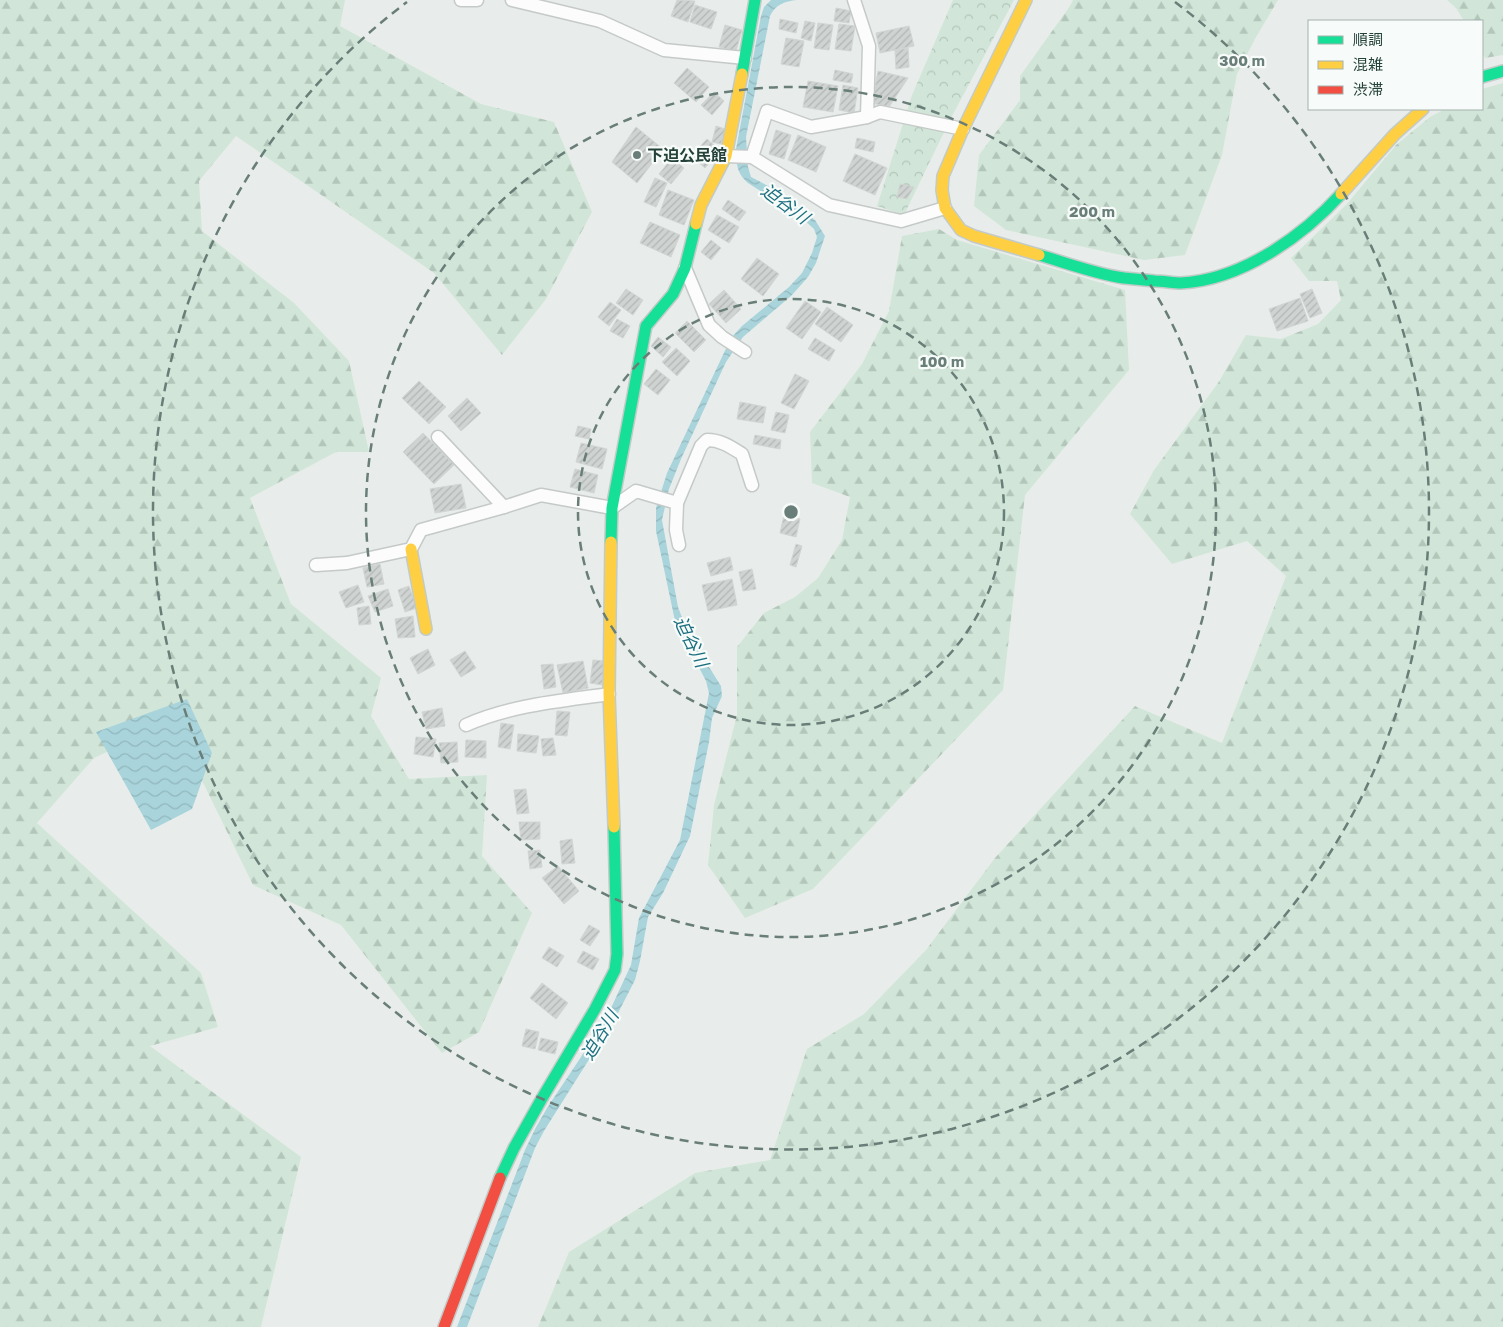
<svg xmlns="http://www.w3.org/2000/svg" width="1503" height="1327" viewBox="0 0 1503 1327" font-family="'Golos Text','Noto Sans JP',sans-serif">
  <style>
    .forest { fill: url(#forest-firs) }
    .park { fill: url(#park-crowns) }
    .water { fill: url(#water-waves) }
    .building { fill: url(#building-hatch); stroke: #d1d6d4 }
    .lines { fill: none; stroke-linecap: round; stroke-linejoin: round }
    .street-casing { stroke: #c5cac8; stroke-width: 15 }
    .fast-casing { stroke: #c3cbc8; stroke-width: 14 }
    .slow-casing { stroke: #c3cbc8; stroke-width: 14 }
    .jam-casing { stroke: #c3cbc8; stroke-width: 14 }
    .street { stroke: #fcfcfc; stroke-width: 12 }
    .fast { stroke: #16e098; stroke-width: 11 }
    .slow { stroke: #ffcf43; stroke-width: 11 }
    .jam { stroke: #f24e42; stroke-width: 11 }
    .ring { fill: none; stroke: #697e78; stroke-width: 2.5; stroke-dasharray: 9 6 }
    .poi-dot { fill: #697e78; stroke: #f7fbf9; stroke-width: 2 }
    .labels { text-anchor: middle; stroke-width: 4.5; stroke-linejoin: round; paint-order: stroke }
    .poi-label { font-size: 16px; font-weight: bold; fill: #24423a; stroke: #f7fbf9; text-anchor: start }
    .water-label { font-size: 18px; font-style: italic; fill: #1c6f80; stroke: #f7fbf9 }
    .centre { fill: #697e78; stroke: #f7fbf9; stroke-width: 2.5 }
    .ring-label { font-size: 15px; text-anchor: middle; font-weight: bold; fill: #697e78; stroke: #f7fbf9; stroke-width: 4.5; stroke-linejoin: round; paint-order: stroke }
  </style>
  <defs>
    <pattern id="forest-firs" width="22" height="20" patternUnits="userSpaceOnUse" patternTransform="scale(1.25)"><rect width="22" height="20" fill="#d1e6d8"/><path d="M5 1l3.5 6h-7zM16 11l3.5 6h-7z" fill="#b3c6ba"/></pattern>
    <pattern id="park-crowns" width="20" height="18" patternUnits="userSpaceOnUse" patternTransform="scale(1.25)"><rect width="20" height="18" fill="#d1e6d8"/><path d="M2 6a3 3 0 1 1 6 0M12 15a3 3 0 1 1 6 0" fill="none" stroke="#b3c6ba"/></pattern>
    <pattern id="water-waves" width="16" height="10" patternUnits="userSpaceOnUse" patternTransform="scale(1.25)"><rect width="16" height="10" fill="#a9d4db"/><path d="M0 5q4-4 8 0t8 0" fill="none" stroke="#91b7bd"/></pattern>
    <pattern id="building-hatch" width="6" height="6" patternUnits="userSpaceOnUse" patternTransform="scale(1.25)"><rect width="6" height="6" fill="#cfd4d2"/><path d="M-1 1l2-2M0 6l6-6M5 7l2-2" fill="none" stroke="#b2b7b5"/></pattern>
  </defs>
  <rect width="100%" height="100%" fill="#e8edeb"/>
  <g class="forest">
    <path d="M0,0H345L340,26L481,104L554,122L592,212L546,299L502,355L434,273L236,136L199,181L202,231L294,303L349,361L369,452H336L250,498L291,604L381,678L371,716L409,779L487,775L482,856L532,913L479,1032L442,1053L341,925L253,885L173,721L94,758L37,823L201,973L218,1027L150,1046L301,1157L261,1327H0Z"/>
    <path d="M1073,0H1278L1255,39L1237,74L1222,155L1185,255L1144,260L1006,230L974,206L979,155L1020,100V76L1070,6Z"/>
    <path d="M1447,0H1503V55L1485,58L1482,52V21H1464L1456,8Z"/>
    <path d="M1503,83V1327H538L569,1252L695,1173L770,1160L807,1049L864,1014L926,950L995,858L1135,706L1222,743L1286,576L1247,541L1172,564L1130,514L1154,470L1218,383L1246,335L1281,339L1318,324L1341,300L1337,281H1309L1291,258L1346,205L1396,145L1430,117L1445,109H1482V89Z"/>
    <path d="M939,229L957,240L1125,290L1129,370L1025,495L1003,690L813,889L745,918L708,865L714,805L737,715V647L764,613L795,597L818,578L842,540L850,497L812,483L810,432L862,364L889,311L902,236Z"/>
  </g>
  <path class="park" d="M953,0H1014L951,118L904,215L877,206L912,95Z"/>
  <g class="water">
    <path d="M771,0H797C785,1 775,5 770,16L746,137L748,167L751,177L770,187L815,220L825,236L816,263L808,277L792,295L743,337L726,362L681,459L669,489L662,520L678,607L686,628L697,648L721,686L722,696L712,718L709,742L690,836L663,893L648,917L640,961L635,980L617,1015L544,1131L535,1148L467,1327H457L525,1150L535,1129L547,1108L605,1021L631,965L639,918L680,840L709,693L706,681L675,621L656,531V508L667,473L731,338L742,326L789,287L802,273L812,253L817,237L814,229L801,217L748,183C736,172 737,165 736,149L761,16L764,7Z"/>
    <path d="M187,699L212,753L192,809L151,830L96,732Z"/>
  </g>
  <g class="building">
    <path d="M677,0L695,1L688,22L671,16Z"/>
    <path d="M695,5L717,12L711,29L690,22Z"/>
    <path d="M836,8L851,11L849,23L834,21Z"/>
    <path d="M780,19L798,23L796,33L779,29Z"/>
    <path d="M805,21L815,23L811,41L801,38Z"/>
    <path d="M818,23L833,25L829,50L814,48Z"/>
    <path d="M839,24L855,26L851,51L835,49Z"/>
    <path d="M725,25L742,30L736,51L719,47Z"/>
    <path d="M909,26L914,46L880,53L876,33Z"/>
    <path d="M786,38L804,41L799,67L781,64Z"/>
    <path d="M908,48L909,67L896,69L895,50Z"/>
    <path d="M687,68L709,87L696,102L674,83Z"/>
    <path d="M835,70L853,74L851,83L833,80Z"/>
    <path d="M878,71L908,78L889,107L872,103Z"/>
    <path d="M808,81L838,86L833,112L803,107Z"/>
    <path d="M843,85L858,88L854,113L839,110Z"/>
    <path d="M714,92L724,101L712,115L701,105Z"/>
    <path d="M716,126L725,129L721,144L712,142Z"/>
    <path d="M636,127L663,149L637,183L612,162Z"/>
    <path d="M776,130L791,135L784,159L769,154Z"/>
    <path d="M798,135L826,147L816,172L788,160Z"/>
    <path d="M857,138L875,142L873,152L855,148Z"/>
    <path d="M707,139L721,151L705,168L691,156Z"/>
    <path d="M855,154L887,168L875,195L843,181Z"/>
    <path d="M672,158L684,168L671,184L659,174Z"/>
    <path d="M655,178L667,183L656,207L644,202Z"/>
    <path d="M900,184L914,187L907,199L897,197Z"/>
    <path d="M668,190L694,200L684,225L659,215Z"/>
    <path d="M728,200L746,212L739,221L722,209Z"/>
    <path d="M717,215L739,227L729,243L708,230Z"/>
    <path d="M650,222L680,235L671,257L640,243Z"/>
    <path d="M711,240L721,248L711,260L701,252Z"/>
    <path d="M757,258L779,274L763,296L741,279Z"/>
    <path d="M626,289L643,300L633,315L616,303Z"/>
    <path d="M1312,289L1322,313L1310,318L1300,294Z"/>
    <path d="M724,290L741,309L726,323L709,304Z"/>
    <path d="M1300,298L1308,321L1277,331L1269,309Z"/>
    <path d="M805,301L821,312L802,339L786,328Z"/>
    <path d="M610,302L621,310L609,326L598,317Z"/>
    <path d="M827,307L853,325L841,342L815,324Z"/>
    <path d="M617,319L630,326L623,338L610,331Z"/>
    <path d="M687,321L706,340L694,352L675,333Z"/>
    <path d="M658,337L671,347L663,357L651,346Z"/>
    <path d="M815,338L835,350L829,361L808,349Z"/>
    <path d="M676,348L690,361L677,376L662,362Z"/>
    <path d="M656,369L670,380L658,395L644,384Z"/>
    <path d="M795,374L809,381L794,409L781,403Z"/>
    <path d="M419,381L446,407L429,424L402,398Z"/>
    <path d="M467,398L481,413L461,431L448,416Z"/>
    <path d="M740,402L766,407L763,423L737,419Z"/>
    <path d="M776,412L789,415L785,433L771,430Z"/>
    <path d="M578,426L591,429L589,439L575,436Z"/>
    <path d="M423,433L454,465L434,484L403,452Z"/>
    <path d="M755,435L781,440L780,449L753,444Z"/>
    <path d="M581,443L607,449L602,469L576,462Z"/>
    <path d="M575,469L598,475L594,493L570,487Z"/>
    <path d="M461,484L466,508L435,513L430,489Z"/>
    <path d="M784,515L800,519L796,537L780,533Z"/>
    <path d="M796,544L802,546L796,567L790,565Z"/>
    <path d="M730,557L733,570L711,576L707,563Z"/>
    <path d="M380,564L384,584L367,587L363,568Z"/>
    <path d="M752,569L756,589L743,591L739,572Z"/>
    <path d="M732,579L737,605L708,611L702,585Z"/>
    <path d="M358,585L364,602L346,608L339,592Z"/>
    <path d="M409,586L417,608L405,612L398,590Z"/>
    <path d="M388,589L393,606L375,612L368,596Z"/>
    <path d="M369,606L371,624L359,625L357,608Z"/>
    <path d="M413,616L415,637L398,638L395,619Z"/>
    <path d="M428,649L435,665L418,674L410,658Z"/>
    <path d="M465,651L476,668L461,677L450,660Z"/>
    <path d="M593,660L605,661L602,685L590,683Z"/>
    <path d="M583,661L588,688L563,693L557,665Z"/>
    <path d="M553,664L556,687L544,689L541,665Z"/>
    <path d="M442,708L445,726L426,729L422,712Z"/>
    <path d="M557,711L570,712L567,736L555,735Z"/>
    <path d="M501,723L514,725L510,749L498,747Z"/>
    <path d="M518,734L539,736L536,753L517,751Z"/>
    <path d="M416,737L436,739L433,757L414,754Z"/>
    <path d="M553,738L556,755L543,756L541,739Z"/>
    <path d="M466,740L486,741V758L465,757Z"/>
    <path d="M457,742L458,762L441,763L439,743Z"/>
    <path d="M526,789L529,813L517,814L514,790Z"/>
    <path d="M519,822H540V839L521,840Z"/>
    <path d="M572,839L575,863L562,864L560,841Z"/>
    <path d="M540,850L542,867L530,869L528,851Z"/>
    <path d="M558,866L579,891L564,904L542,878Z"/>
    <path d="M589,925L600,931L590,946L580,940Z"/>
    <path d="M549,947L564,956L557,967L542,958Z"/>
    <path d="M583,951L599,959L593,970L577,962Z"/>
    <path d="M542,983L568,1003L556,1019L530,998Z"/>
    <path d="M526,1029L539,1032L535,1049L522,1046Z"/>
    <path d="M541,1038L558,1042L555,1054L538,1050Z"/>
  </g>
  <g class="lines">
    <g class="street-casing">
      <g id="street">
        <path d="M461,0H477"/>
        <path d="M512,0L600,21L664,50L745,58"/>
        <path d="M854,0L869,46L867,117"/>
        <path d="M726,156L752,157L829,205L901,221L945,208"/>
        <path d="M752,157L767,111L811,127L867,117L880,112L963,129"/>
        <path d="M685,268L709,325L722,337L745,352"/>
        <path d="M438,437L504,507"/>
        <path d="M679,545L676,530L677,503L701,446L707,440C721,440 731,447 742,454L752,485"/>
        <path d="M316,565L347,563L411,549L421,530L504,507L541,495L612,508L636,491L677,503"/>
        <path d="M466,725C511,705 561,701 609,694"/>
      </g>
    </g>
    <g class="fast-casing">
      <g id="fast">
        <path d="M742,74L755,0"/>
        <path d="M1482,77L1503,71"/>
        <path d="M1039,255C1067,263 1096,274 1124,278C1134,279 1145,280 1155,281C1163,281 1173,283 1181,283C1241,280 1302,237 1341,194"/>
        <path d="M611,542L612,508L646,326L673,294L685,268L696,224"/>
        <path d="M500,1178L514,1148L541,1100L595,1009L615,970L617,954L614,827"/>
      </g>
    </g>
    <g class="slow-casing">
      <g id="slow">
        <path d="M1026,0L963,129L943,176L942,190L945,208L961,230L974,236L1039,255"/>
        <path d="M1341,194L1395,134L1423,109"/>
        <path d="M696,224L701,205L726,156L742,74"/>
        <path d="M611,542L609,694L614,827"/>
        <path d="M411,549L426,629"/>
      </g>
    </g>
    <g class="jam-casing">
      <path id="jam" d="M444,1327L500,1178"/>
    </g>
    <use href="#street" class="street"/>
    <use href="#fast" class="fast"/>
    <use href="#slow" class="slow"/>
    <use href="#jam" class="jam"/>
  </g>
  <g class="ring">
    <circle cx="791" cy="512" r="213"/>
    <circle cx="791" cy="512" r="425"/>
    <path d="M1175 2A638 638 0 1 1 407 2"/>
  </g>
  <circle class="poi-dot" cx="637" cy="155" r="5"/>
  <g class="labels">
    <g class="poi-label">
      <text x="647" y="161">下迫公民館</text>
    </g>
    <g class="water-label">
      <text transform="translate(785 204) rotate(36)" y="6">迫谷川</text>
      <text transform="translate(691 642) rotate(64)" y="6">迫谷川</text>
      <text transform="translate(600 1035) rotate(-59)" y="6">迫谷川</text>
    </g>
  </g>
  <circle cx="791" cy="512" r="8" class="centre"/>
  <g class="ring-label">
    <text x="1242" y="66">300 m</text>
    <text x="1092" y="217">200 m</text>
    <text x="942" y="367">100 m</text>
  </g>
  <rect x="1308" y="20" width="175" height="90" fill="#f7fbf9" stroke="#a3b1ad"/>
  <rect x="1318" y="36" width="25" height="8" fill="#16e098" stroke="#a3b1ad"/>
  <text x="1353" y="45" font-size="15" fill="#24423a">順調</text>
  <rect x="1318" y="61" width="25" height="8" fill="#ffcf43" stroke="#a3b1ad"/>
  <text x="1353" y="70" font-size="15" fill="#24423a">混雑</text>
  <rect x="1318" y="86" width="25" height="8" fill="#f24e42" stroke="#a3b1ad"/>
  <text x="1353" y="95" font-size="15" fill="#24423a">渋滞</text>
</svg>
